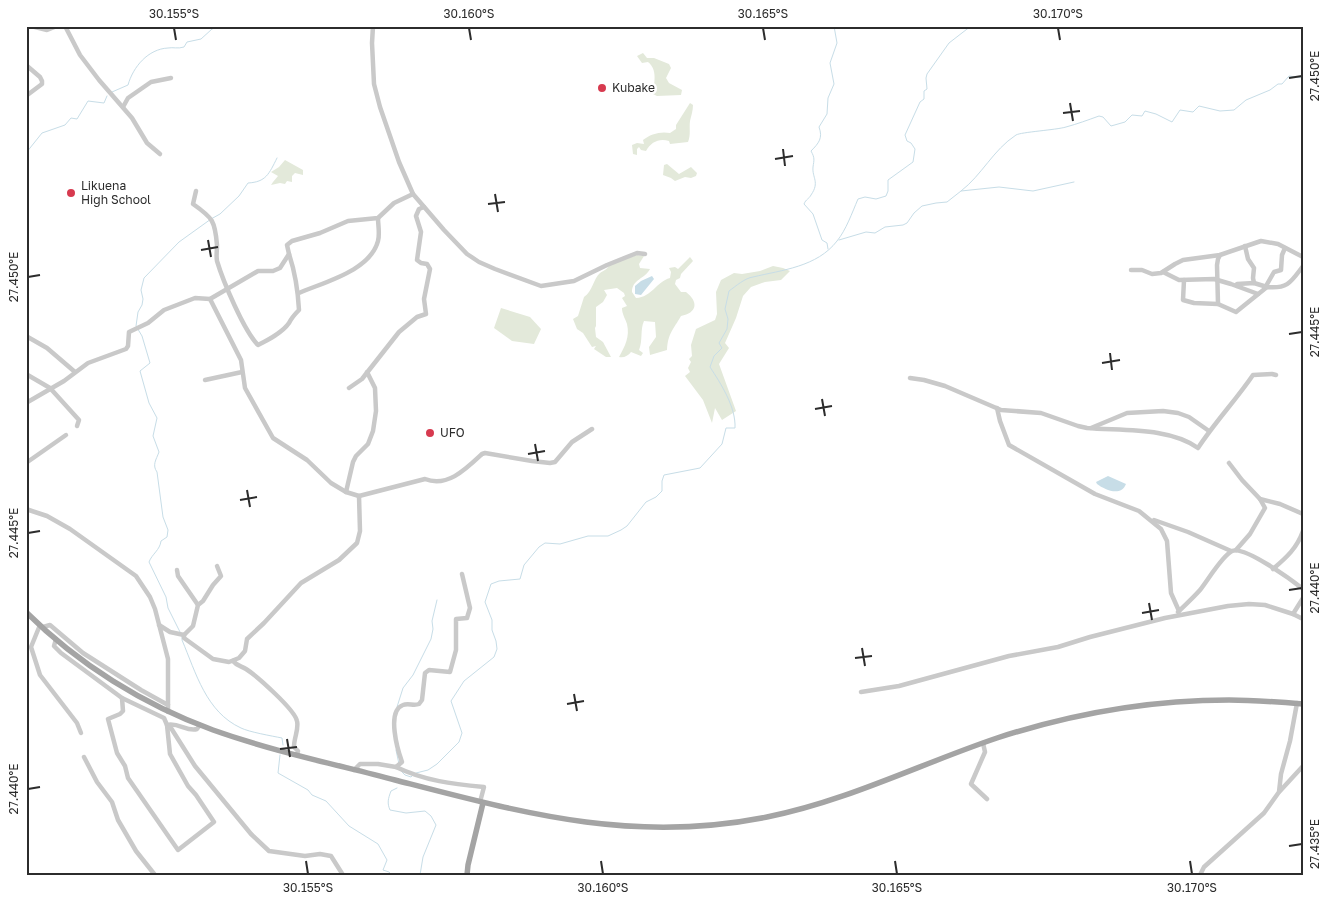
<svg xmlns="http://www.w3.org/2000/svg" width="1329" height="901" viewBox="0 0 1329 901" font-family="'Golos Text',sans-serif">
  <style>
    .green { fill: #e3e9da }
    .water { fill: #c7dde7 }
    .lines { fill: none; stroke-linecap: round; stroke-linejoin: round }
    .stream { stroke: #c7dde7; stroke-width: 1 }
    .minor { stroke: #c9c9c9; stroke-width: 4.5 }
    .major { stroke: #a4a4a4; stroke-width: 5.5 }
    .ticks { fill: none; stroke: #2c2c2c; stroke-width: 2 }
    .poi-dot { fill: #d73a4f; stroke: #fff; stroke-width: 2 }
    .labels { text-anchor: middle; stroke-width: 5; stroke-linejoin: round; paint-order: stroke }
    .poi-label { font-size: 12px; fill: #2c2c2c; stroke: #fff; text-anchor: start }
    .neatline { fill: none; stroke: #2c2c2c; stroke-width: 2 }
    .ticks-label { font-size: 12px; text-anchor: middle; fill: #2c2c2c }
  </style>
  <rect width="100%" height="100%" fill="#fff"/>
  <g class="green">
    <path d="M643,53L647,58H654L669,64L671,68L666,78L669,83L682,90L681,95L657,96L653,94C654,83 658,70 648,62L642,63L637,56Z"/>
    <path d="M690,103L693,105C693,111 691,116 690,121C689,129 691,134 688,142L670,144L669,141C659,138 651,142 646,151L641,150L639,147L637,149V155L633,154L632,145L637,143L644,144L643,140C650,134 661,131 670,133L676,129V125Z"/>
    <path d="M285,160L303,170V175L295,173L292,176V182L287,181L285,184L280,183L271,185L273,182L278,176L271,172L279,167Z"/>
    <path d="M667,164L679,174L691,167L697,173L696,176L691,178L685,177L675,181L671,178L663,175L664,165Z"/>
    <path d="M637,255L644,256L639,264L640,268L650,269C645,279 632,279 632,292L636,298C652,297 656,282 670,278L671,272L669,268L675,267L678,269L690,257L693,261L681,274L680,278L676,280L675,284L681,292H686C699,302 697,313 681,316C673,330 668,333 667,350L650,355L649,347L656,337L655,322L644,321C640,329 643,341 639,350L643,353L641,356L631,352C628,356 624,358 619,357C625,346 630,337 627,324C625,318 622,314 622,308L627,306L622,298L625,296L624,293L617,288L604,290L607,295L603,302L596,307V326L595,328L596,337L603,342L611,357H606L594,349L596,346L592,347L583,333L577,329L573,319L578,316L584,297C593,291 593,279 600,273C604,270 607,270 609,265Z"/>
    <path d="M773,266L783,268L790,271L781,280L765,282L751,287L743,296L736,318L725,343L729,348L719,364L736,411L722,420L715,408L712,423L703,400L685,376L690,372L688,368L691,362L689,359L692,356L691,345L696,329L715,320L717,314L716,292L721,280L734,273L742,274L760,271Z"/>
    <path d="M501,308L530,317L541,329L534,344L512,341L494,328Z"/>
  </g>
  <g class="water">
    <path d="M652,276L654,279L641,295L635,294V286L641,281Z"/>
    <path d="M1108,476L1126,484C1121,497 1105,490 1097,484L1096,482Z"/>
  </g>
  <g class="lines">
    <g class="stream">
      <path d="M228,26H232"/>
      <path d="M995,26H997"/>
      <path d="M112,92L128,85C133,67 148,49 168,48C173,47 178,49 184,47L187,42L201,39L212,29L219,26"/>
      <path d="M26,153L42,133L65,125L71,118L77,119L88,101L104,103L107,96"/>
      <path d="M961,191C982,175 993,150 1016,135C1021,132 1056,130 1066,127C1077,124 1088,120 1099,116L1103,117L1111,126L1125,122L1132,115L1142,116L1145,111L1156,114L1172,122L1180,110L1193,112L1199,106L1220,111L1234,110L1246,100L1270,90L1278,84H1282L1289,76L1303,78"/>
      <path d="M839,240L866,232L875,233L885,227L903,225L907,223L914,213L922,206L936,203L947,202L961,191L999,187L1033,191L1074,182"/>
      <path d="M828,249L827,243L822,240L813,214L804,204C806,199 809,199 811,195C820,182 812,178 813,167C814,160 815,158 811,151C819,143 823,138 819,127L827,114L828,98L834,84L830,63L837,43L834,26"/>
      <path d="M180,632L168,608L166,597L149,562C152,554 160,550 161,541L167,537L168,530L163,517L157,472C152,465 156,460 159,452L153,436L157,418L149,403L140,371L150,363L142,336L136,326L138,312L142,305L143,299L141,290L144,278L179,242L211,219L220,214L239,196L248,183C266,182 269,174 277,158"/>
      <path d="M182,636V640C196,673 206,712 241,728C249,732 272,736 282,738L283,745"/>
      <path d="M397,707L403,688L413,675L431,639L433,629L432,621L437,600"/>
      <path d="M396,750L399,764"/>
      <path d="M280,755L278,773L308,790L312,795L326,801L349,826L378,844L387,860L383,870L389,872L392,875"/>
      <path d="M400,770L405,775L411,777L413,775"/>
      <path d="M416,773L428,770L437,764L459,742L462,733L451,701L464,681L494,657L497,649L496,641L492,630V620L485,602L491,584L499,581L520,579L524,565L539,547L545,543L560,544L588,536H608L621,530L627,526L646,502L656,497L662,491V481L664,475L700,468L722,444L726,428H735C736,407 721,384 710,367L714,356L722,348L719,343L727,329L728,319L725,309L729,291C736,286 745,278 753,277C782,270 817,267 837,241C846,230 852,213 858,199L865,197L876,199L886,196L888,191V180L913,162L915,149L911,143L907,141L905,135L920,102L924,99V91L927,89L926,78L927,74L949,43L971,26"/>
      <path d="M397,788L391,791C388,799 387,803 390,810L406,813L425,811L431,816L436,825L423,857L420,875"/>
    </g>
    <g class="minor">
      <path d="M31,26L47,30L57,26"/>
      <path d="M65,26L80,55L99,80L132,118L147,143L160,154"/>
      <path d="M373,26L372,43L374,84L380,107L399,162L413,194L444,230L467,254L479,262L495,269L541,286L574,281L607,265L637,253L645,254"/>
      <path d="M26,65L40,77L42,81V84L26,96"/>
      <path d="M123,107L128,98L151,82L171,78"/>
      <path d="M196,191L193,204C213,218 215,221 217,245C217,251 216,256 217,261C223,281 244,331 258,345C268,340 282,333 289,323C292,317 295,314 299,310C298,291 295,272 289,254"/>
      <path d="M1245,246L1248,259L1254,268L1253,278L1254,283"/>
      <path d="M1131,270H1142L1152,274L1161,273L1175,264L1183,260L1220,255L1261,241L1278,244L1303,257"/>
      <path d="M1163,272L1179,280L1214,279L1231,284L1258,294"/>
      <path d="M1184,280L1183,300L1194,303L1218,304L1236,312L1267,287C1288,289 1291,282 1303,266"/>
      <path d="M1237,286V284L1254,283L1267,287"/>
      <path d="M1266,286L1274,272L1281,270L1282,255L1285,248"/>
      <path d="M299,293C324,282 370,271 378,241C380,234 378,225 378,218"/>
      <path d="M210,299L241,360L245,388L273,438L307,460L331,483L346,492L359,496L425,479C447,488 466,469 482,454L485,453L532,461L550,463L555,462L572,442L592,429"/>
      <path d="M1218,304L1217,265L1218,259L1220,255"/>
      <path d="M26,336L47,348L75,372"/>
      <path d="M26,374L50,388L79,420L77,426"/>
      <path d="M910,378L924,380L945,386L1001,410L1041,413L1078,426L1087,428C1121,431 1169,427 1198,448C1215,422 1236,400 1253,375L1272,374L1276,375"/>
      <path d="M205,380L242,372"/>
      <path d="M349,388L362,379L399,332L417,317L426,314L424,299L430,269L427,264L421,263L417,260L421,232L416,216L419,209L424,207"/>
      <path d="M26,403L64,381L88,363L126,349L128,346L129,332L148,323L164,310L195,298L210,299L258,271H273L280,268L289,254L287,245L292,241L320,233L348,221L378,218L394,203L413,194"/>
      <path d="M997,408L1000,421L1009,445L1095,494L1139,511L1161,529L1167,541L1171,593L1179,611"/>
      <path d="M1091,428L1127,413L1163,411L1178,413L1189,417L1209,431"/>
      <path d="M26,463L66,435"/>
      <path d="M1229,463L1242,480L1260,499L1265,508L1250,534L1236,550"/>
      <path d="M346,492L353,462L356,456L368,444L373,431L376,411L375,388L367,372"/>
      <path d="M1260,499L1280,504L1303,514"/>
      <path d="M26,509L47,516L70,529L136,576L150,597L155,609L168,659V712"/>
      <path d="M1154,520L1188,532L1231,551"/>
      <path d="M1273,569C1287,557 1297,548 1303,531"/>
      <path d="M177,570L178,576L198,605"/>
      <path d="M1178,612C1185,605 1193,598 1200,590C1208,580 1222,556 1232,551C1244,545 1293,581 1303,589"/>
      <path d="M1293,614L1303,598"/>
      <path d="M40,625L31,647L40,675L77,723L81,733"/>
      <path d="M159,625L170,632L184,635"/>
      <path d="M43,627L50,625L83,653L141,690L168,705"/>
      <path d="M184,635V638L213,659L229,662L239,658L245,651L247,639L264,623L301,583L339,560L357,543L360,531L359,496"/>
      <path d="M184,635L193,626L198,605L203,601L213,585L221,576L217,566"/>
      <path d="M56,639L54,646L61,653L122,698L164,718L167,725"/>
      <path d="M233,661C237,666 241,666 246,669C257,676 295,710 297,721C299,730 294,737 294,747L298,751L297,755"/>
      <path d="M861,692L899,686L1009,656L1058,647L1090,637L1165,618L1228,606L1249,604L1265,605L1293,614L1303,619"/>
      <path d="M122,698L123,711L120,714L108,719L117,753L125,766L128,778L178,850L214,822L196,795L188,786L170,754L167,725C178,722 187,732 197,729L200,725"/>
      <path d="M168,728H171L195,766L251,834L269,851L305,856L320,854L331,856L343,875"/>
      <path d="M983,743L985,752L971,784L987,799"/>
      <path d="M84,757L97,782L112,802L118,820L136,851L155,875"/>
      <path d="M396,767C425,781 453,784 484,787L480,802"/>
      <path d="M354,770L360,764H378L396,767L402,762C398,751 386,711 403,705C408,703 414,706 419,704L422,700L425,673L429,670L450,672L456,650V619L467,618L470,608L462,574"/>
      <path d="M1280,791L1303,766"/>
      <path d="M1200,875L1204,867L1264,813L1279,792L1281,774L1290,741L1297,703"/>
    </g>
    <g class="major">
      <path d="M26,612C78,664 144,705 213,730C272,751 334,764 395,780C523,813 633,844 767,817C847,801 920,764 997,738C1071,714 1150,700 1229,700C1253,700 1278,702 1303,704"/>
      <path d="M467,875L468,865L483,803"/>
    </g>
  </g>
  <path class="ticks" d="M174,28L176,40M469,28L471,40M763,28L765,40M1058,28L1060,40M1289,78L1302,76M1070,103L1073,121M1063,113L1080,111M783,149L785,166M775,159L793,156M495,194L498,212M488,204L505,202M208,240L211,257M201,250L218,247M28,277L40,275M1289,334L1302,332M1110,353L1112,370M1102,363L1120,360M822,399L825,416M815,409L832,406M535,444L538,461M528,454L545,451M247,490L250,507M240,500L257,497M28,533L40,531M1289,590L1302,588M1149,603L1152,620M1142,613L1159,610M862,648L865,666M855,658L872,656M574,694L577,711M567,704L584,701M287,739L290,757M280,749L297,747M28,789L40,787M1289,846L1302,844M306,861L308,874M601,861L603,874M895,861L897,874M1190,861L1192,874"/>
  <g class="poi-dot">
    <circle cx="602" cy="88" r="5"/>
    <circle cx="71" cy="193" r="5"/>
    <circle cx="430" cy="433" r="5"/>
  </g>
  <g class="labels">
    <g class="poi-label">
      <text x="612" y="92">Kubake</text>
      <text x="81" y="190">Likuena<tspan x="81" dy="14">High School</tspan></text>
      <text x="440" y="437">UFO</text>
    </g>
  </g>
  <rect width="1329" height="901" fill="none" stroke="#ffffff" stroke-width="55"/>
  <rect x="28" y="28" width="1274" height="846" class="neatline"/>
  <g class="ticks-label">
    <text x="174" y="18">30.155°S</text>
    <text x="469" y="18">30.160°S</text>
    <text x="763" y="18">30.165°S</text>
    <text x="1058" y="18">30.170°S</text>
    <text transform="translate(1315 76) rotate(-90)" y="4">27.450°E</text>
    <text transform="translate(14 277) rotate(-90)" y="4">27.450°E</text>
    <text transform="translate(1315 332) rotate(-90)" y="4">27.445°E</text>
    <text transform="translate(14 533) rotate(-90)" y="4">27.445°E</text>
    <text transform="translate(1315 588) rotate(-90)" y="4">27.440°E</text>
    <text transform="translate(14 789) rotate(-90)" y="4">27.440°E</text>
    <text transform="translate(1315 844) rotate(-90)" y="4">27.435°E</text>
    <text x="308" y="892">30.155°S</text>
    <text x="603" y="892">30.160°S</text>
    <text x="897" y="892">30.165°S</text>
    <text x="1192" y="892">30.170°S</text>
  </g>
</svg>
